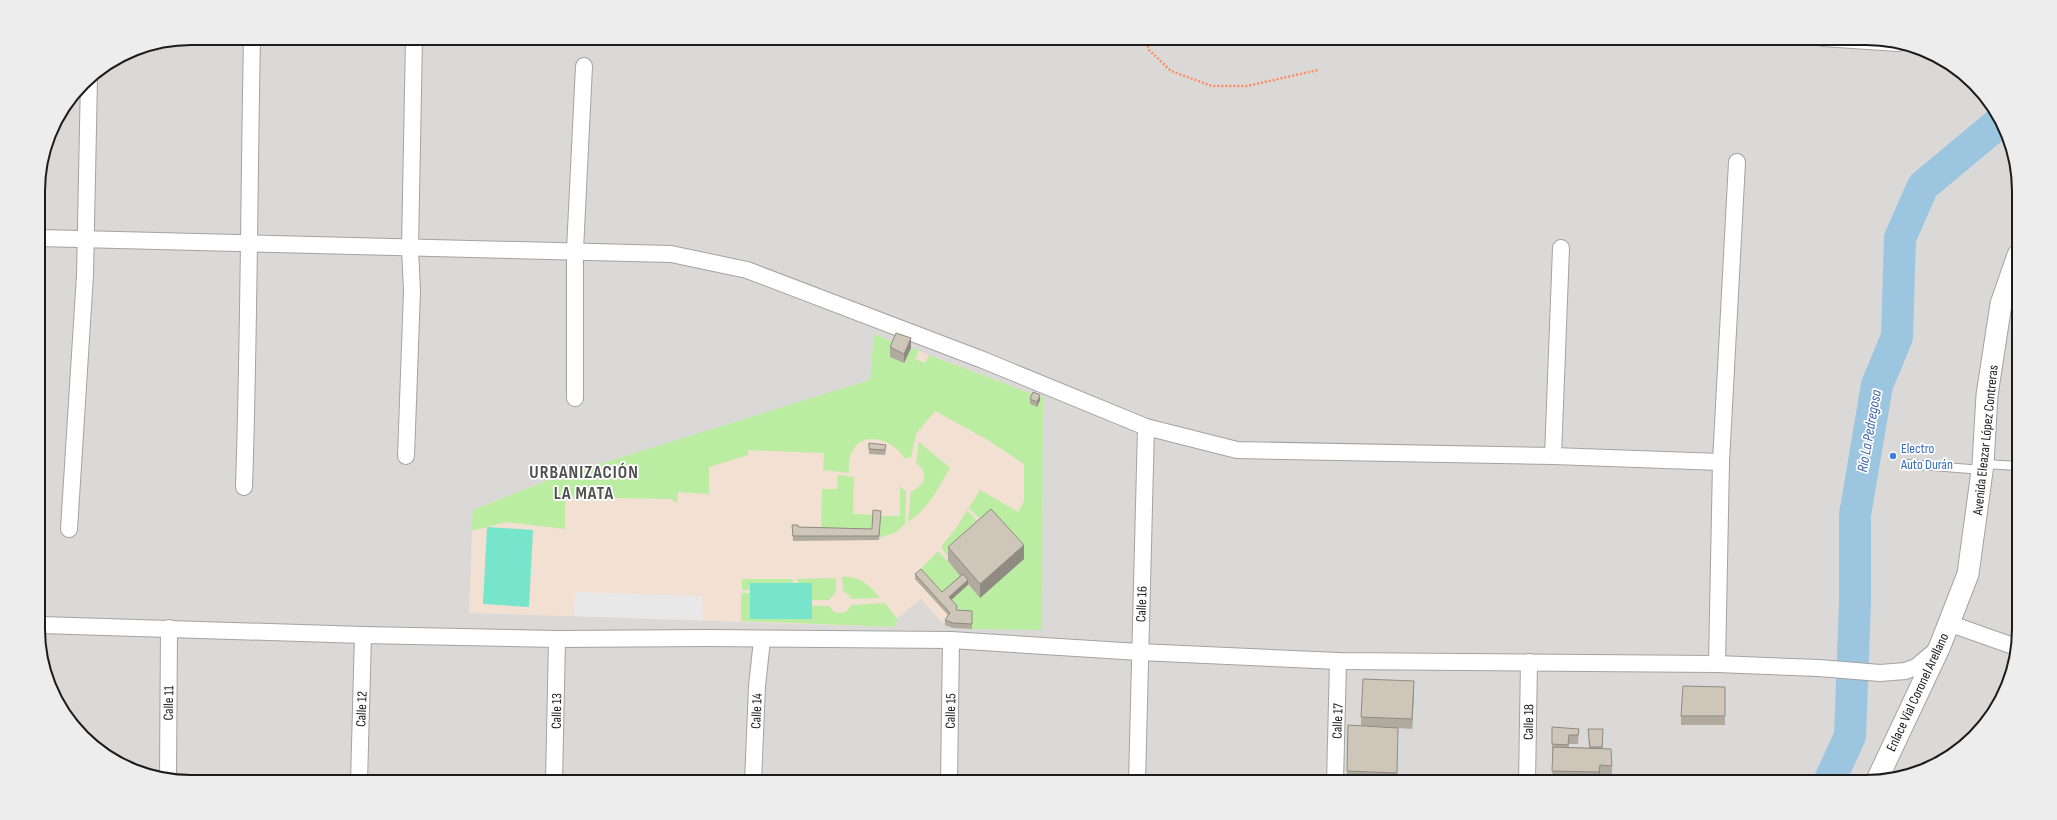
<svg xmlns="http://www.w3.org/2000/svg" width="2057" height="820" viewBox="0 0 2057 820" font-family="'Sofia Sans Condensed',sans-serif">
  <style>
    .residential { fill: #dad9d8 }
    .military { fill: #f2e0d2 }
    .grass { fill: #baeda1 }
    .pitch { fill: #77e4cc }
    .parking { fill: #e8e8e8 }
    .lines { fill: none; stroke-linecap: round; stroke-linejoin: round }
    .river { stroke: #9cc5e0; stroke-width: 32 }
    .service-casing { stroke: #a3a3a3; stroke-width: 10 }
    .minor-casing { stroke: #a3a3a3; stroke-width: 18 }
    .tertiary-casing { stroke: #a3a3a3; stroke-width: 23 }
    .path { stroke: #ff8b60; stroke-width: 2.5; stroke-dasharray: 2 2; stroke-linecap: butt }
    .service { stroke: #fff; stroke-width: 8 }
    .minor { stroke: #fff; stroke-width: 16 }
    .tertiary { stroke: #fff; stroke-width: 21 }
    .wall { fill: #b1aa9f }
    .shaded-wall { fill: #908b82 }
    .building { fill: #cec6b9; stroke: #908b82 }
    .shop-dot { fill: #3f7fe0; stroke: #fff; stroke-width: 1.5 }
    .labels { text-anchor: middle; stroke-width: 3.5; stroke-linejoin: round; paint-order: stroke }
    .street-label { font-size: 14px; fill: #1c1c1c; stroke: #fff }
    .shop-label { font-size: 14px; fill: #366cbe; stroke: #fff; text-anchor: start }
    .water-label { font-size: 15px; font-style: italic; fill: #4267b1; stroke: #fff }
    .district-label { font-size: 18px; font-weight: bold; letter-spacing: 1px; fill: #4f4f4f; stroke: #fff }
    .rim { fill: none; stroke: #1c1c1c; stroke-width: 2 }
  </style>
  <rect width="100%" height="100%" fill="#eeece0"/>
  <path class="residential" d="M191,38H1866L1915,46L1951,64L1987,98L2007,132L2018,171L2019,629L2011,678L1988,722L1959,751L1915,774L1876,782H191L142,774L106,756L76,730L54,696L41,659L38,181L54,124L90,76L133,50Z"/>
  <path class="military" d="M874,334L1043,398L1042,630L953,628L941,621L921,599L898,618L894,627L469,613L473,510L551,479L870,381Z"/>
  <g class="grass">
    <path d="M874,334L896,343L904,363L911,348L919,351L915,359L925,363L929,355L1043,398L1042,630L972,629L956,615L949,602L968,585L980,597L987,526L969,508L980,490L1018,512L1024,501V464L988,440L935,411L916,434L911,457L905,459C895,440 861,428 851,454C848,459 849,467 849,473L823,470L824,453L748,450V455L709,467V494L678,492L677,502H673V499L565,497V529L506,522L471,531L473,510L551,479L870,380Z"/>
    <path d="M919,442L950,468C936,492 930,506 908,522L911,491C926,487 929,472 916,463Z"/>
    <path d="M838,475L854,477L853,514L873,515L872,533L821,531L822,489H837Z"/>
    <path d="M900,487L906,491L905,524L896,532L879,538L881,516H900Z"/>
    <path d="M967,510L984,529L950,559L941,547L957,527Z"/>
    <path d="M938,551L963,578L942,597L919,571Z"/>
    <path d="M842,577C858,575 871,586 880,598L851,599L849,595L843,591Z"/>
    <path d="M836,578V591L829,600H812V583H798V579Z"/>
    <path d="M742,579H792L793,583H750V590H742Z"/>
    <path d="M741,593H750V619H812V606H829C833,613 839,615 847,611L851,605L885,603L898,620L894,627L741,621Z"/>
  </g>
  <g class="pitch">
    <path d="M487,527L533,530L529,607L483,604Z"/>
    <rect x="750" y="583" width="62" height="36"/>
  </g>
  <path class="parking" d="M575,592L702,596L703,620L574,616Z"/>
  <g class="lines">
    <path class="river" d="M1829,782L1850,736L1855,603V515L1877,385L1897,337L1900,238L1923,186L2001,121"/>
    <g class="service-casing">
      <g id="service">
        <path d="M1908,464L1982,470"/>
        <path d="M1984,464L2019,466"/>
      </g>
    </g>
    <g class="minor-casing">
      <g id="minor">
        <path d="M1823,38L1898,43"/>
        <path d="M39,238L671,254L747,270L983,360L1146,427L1237,450L1553,456L1721,462"/>
        <path d="M575,398V250L584,66"/>
        <path d="M406,456L412,291L410,248L414,38"/>
        <path d="M1553,456L1561,248"/>
        <path d="M244,487C249,337 249,188 252,38"/>
        <path d="M69,529L85,275L89,78"/>
        <path d="M1948,623L2016,647"/>
        <path d="M41,625L363,635L557,639L707,638L951,640L1139,652L1338,661L1717,664L1819,668L1880,673L1905,671L1916,667L1935,651"/>
        <path d="M1717,664L1721,462L1737,162"/>
        <path d="M168,778L169,628"/>
        <path d="M359,782L363,635"/>
        <path d="M554,782L557,639"/>
        <path d="M753,782L757,686L762,640"/>
        <path d="M949,782L951,640"/>
        <path d="M1137,782L1146,427"/>
        <path d="M1335,782L1338,661"/>
        <path d="M1527,782L1529,662"/>
      </g>
    </g>
    <g class="tertiary-casing">
      <path id="tertiary" d="M1876,782L1940,646L1968,574L1983,464L1987,395L2001,304L2018,255"/>
    </g>
    <path class="path" d="M1145,38L1149,50L1171,71L1212,86H1247L1318,70"/>
    <use href="#service" class="service"/>
    <use href="#minor" class="minor"/>
    <use href="#tertiary" class="tertiary"/>
  </g>
  <g class="wall">
    <path d="M890,347L911,348L904,363L890,357Z"/>
    <path d="M1030,399L1040,400L1037,407L1030,404Z"/>
    <path d="M869,443L886,450L885,455L869,454Z"/>
    <path d="M881,511L879,540L793,541L792,525L798,527L872,529Z"/>
    <path d="M948,547L1024,559L980,598L968,584L951,600L956,610L972,611V629L953,628L945,625V620L948,615L915,579V574L942,592L960,576L948,561Z"/>
    <path d="M1725,687V725H1681V716Z"/>
    <path d="M1414,690L1412,729L1398,728L1397,778L1347,775L1348,725L1361,726V717Z"/>
    <path d="M1579,729L1578,744H1569V747L1589,748L1588,729H1603V749L1612,766V775H1600V779L1552,781L1553,753H1552V744Z"/>
  </g>
  <g class="shaded-wall">
    <path d="M911,338V348L904,363V354Z"/>
    <path d="M1040,395V400L1037,407V402Z"/>
    <path d="M1024,545V559L980,598V584Z"/>
    <path d="M968,580V585L949,602V597Z"/>
    <path d="M1414,681V690L1412,729V719Z"/>
    <path d="M1600,765V775L1599,781V772Z"/>
  </g>
  <g class="building">
    <path d="M896,333L911,338L904,354L890,347Z"/>
    <path d="M1033,392L1040,395L1037,402L1030,399Z"/>
    <path d="M869,443L886,445L885,450L869,449Z"/>
    <path d="M991,509L1024,545L980,584L948,547Z"/>
    <path d="M873,510L881,511L879,536H793L792,525H798V527L872,529Z"/>
    <path d="M921,569L942,592L963,574L968,580L949,597L957,606L956,610L972,611V624L953,623L945,620L950,613L915,574Z"/>
    <path d="M1363,679L1414,681L1412,719L1361,717Z"/>
    <path d="M1683,686L1725,687V716H1681Z"/>
    <path d="M1348,725L1398,728L1397,773L1347,771Z"/>
    <path d="M1552,727L1579,729L1578,735H1569L1568,745L1552,744Z"/>
    <path d="M1588,729H1603L1602,747H1590Z"/>
    <path d="M1553,747L1611,749L1612,766L1600,765L1599,772L1552,771Z"/>
    <path d="M1558,778L1651,780V782H1557Z"/>
  </g>
  <circle class="shop-dot" cx="1893" cy="456" r="4"/>
  <g class="labels">
    <g class="street-label">
      <text transform="translate(1985 440) rotate(-84)" y="5">Avenida Eleazar López Contreras</text>
      <text transform="translate(1141 604) rotate(-88)" y="5">Calle 16</text>
      <text transform="translate(1917 692) rotate(-65)" y="5">Enlace Vial Coronel Arellano</text>
      <text transform="translate(168 703) rotate(-89)" y="5">Calle 11</text>
      <text transform="translate(361 709) rotate(-88)" y="5">Calle 12</text>
      <text transform="translate(556 711) rotate(-89)" y="5">Calle 13</text>
      <text transform="translate(756 711) rotate(-88)" y="5">Calle 14</text>
      <text transform="translate(950 711) rotate(-89)" y="5">Calle 15</text>
      <text transform="translate(1337 721) rotate(-88)" y="5">Calle 17</text>
      <text transform="translate(1528 722) rotate(-89)" y="5">Calle 18</text>
    </g>
    <g class="shop-label">
      <text x="1901" y="453">Electro<tspan x="1901" dy="16">Auto Durán</tspan></text>
    </g>
    <g class="water-label">
      <text transform="translate(1869 431) rotate(-80)" y="5">Río La Pedregosa</text>
    </g>
    <g class="district-label">
      <text x="584" y="478">URBANIZACIÓN<tspan x="584" dy="21">LA MATA</tspan></text>
    </g>
  </g>
  <path d="M0 0H2057V820H0ZM191 45H1866A146 146 0 0 1 2012 191V629A146 146 0 0 1 1866 775H191A146 146 0 0 1 45 629V191A146 146 0 0 1 191 45Z" fill="#ededed" fill-rule="evenodd"/>
  <path class="rim" d="M191 45H1866A146 146 0 0 1 2012 191V629A146 146 0 0 1 1866 775H191A146 146 0 0 1 45 629V191A146 146 0 0 1 191 45Z"/>
</svg>
